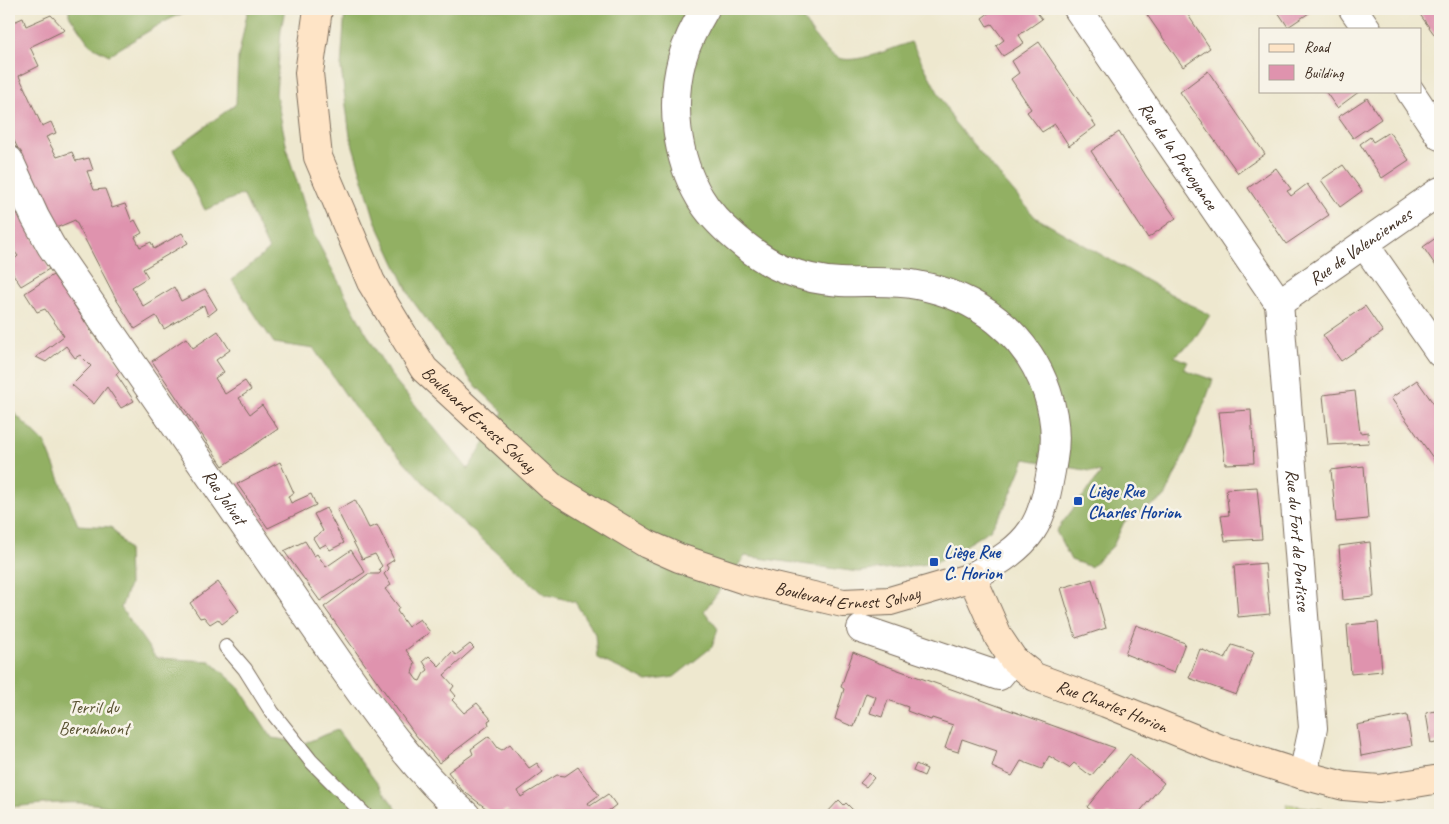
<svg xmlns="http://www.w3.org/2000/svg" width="1449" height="824" viewBox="0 0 1449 824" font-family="Caveat,sans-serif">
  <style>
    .green { fill: #b8cd71; stroke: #7a7c48 }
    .forest { fill: #92b063; stroke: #666d40 }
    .building { fill: #df93ae }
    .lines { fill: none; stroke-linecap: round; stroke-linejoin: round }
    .lane-casing { stroke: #7a6c5c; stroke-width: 16 }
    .street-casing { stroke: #7a6c5c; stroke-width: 30 }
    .secondary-casing { stroke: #7a6c5c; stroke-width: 30 }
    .lane { stroke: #fff; stroke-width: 14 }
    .street { stroke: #fff; stroke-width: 28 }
    .secondary { stroke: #fee4c6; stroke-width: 28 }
    .transit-dot { fill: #1a4fb4; stroke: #f7f3e8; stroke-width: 2 }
    .labels { text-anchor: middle; stroke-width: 5; stroke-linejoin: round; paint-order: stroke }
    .street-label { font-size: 18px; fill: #3b2a1e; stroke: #f7f3e8 }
    .transit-label { font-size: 18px; font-weight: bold; fill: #164399; stroke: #f7f3e8; text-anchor: start }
    .park-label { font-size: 18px; fill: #5a5333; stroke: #f7f3e8 }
  </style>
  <rect width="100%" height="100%" fill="#f7f3e8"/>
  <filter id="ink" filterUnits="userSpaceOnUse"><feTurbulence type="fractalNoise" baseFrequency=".02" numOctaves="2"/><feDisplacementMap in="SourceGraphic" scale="10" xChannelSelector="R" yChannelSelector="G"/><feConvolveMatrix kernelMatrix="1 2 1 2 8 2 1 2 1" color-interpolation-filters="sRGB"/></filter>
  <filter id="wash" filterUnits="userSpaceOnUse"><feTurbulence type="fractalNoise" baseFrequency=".0096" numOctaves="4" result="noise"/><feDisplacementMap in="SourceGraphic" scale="20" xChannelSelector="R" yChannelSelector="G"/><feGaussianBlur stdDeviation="1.12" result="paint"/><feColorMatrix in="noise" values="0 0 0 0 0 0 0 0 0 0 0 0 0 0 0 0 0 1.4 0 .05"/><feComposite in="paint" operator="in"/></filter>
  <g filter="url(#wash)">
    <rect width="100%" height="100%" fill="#eee8cf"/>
    <path class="green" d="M1286,804L1361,815H1288Z"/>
    <g class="forest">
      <path d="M69,9H191L162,23L109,55L90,45L69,15Z"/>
      <path d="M248,9H285L281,30L276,94L288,154L314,235L356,315L389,373L468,469L503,412L473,383L412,300L375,220L350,136L341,68L345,9H704L743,11L745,9H796C807,24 820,48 836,57C853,66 893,48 911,42L954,122L1035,217L1165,291L1210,315L1191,344L1174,356L1188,362L1183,369L1213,380L1190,441L1165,497L1124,522L1113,546L1091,567L1071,560L1056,531L1101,473L1025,459L1007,503L990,530L936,563L858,572L745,556L704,611L718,629L712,647L674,677L647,681L597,658L595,634L575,602L544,594L450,511L354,407L314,349L274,343L232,280L269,250L243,194L205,210L173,150L236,104L238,58Z"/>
      <path d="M9,408L45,443L78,525L111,527L128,549L129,585L121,608L156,658L210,661L238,686L272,738L305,743L337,730L401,815H132C94,796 50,804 9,807Z"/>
    </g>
    <g id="blocks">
      <g class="building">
        <path d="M994,9H1034L1042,19L1019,35L1024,43L1003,56L996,46L1004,40L992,24L987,26L982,18Z"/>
        <path d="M1143,9H1184L1210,48L1183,67Z"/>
        <path d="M1276,9H1315L1288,27Z"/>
        <path d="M1416,9H1440V41H1439Z"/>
        <path d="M51,15L65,30L30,47L39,66L19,76L42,126L51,122L56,133L46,137L57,157L72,152L76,161L89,158L93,170L87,171L94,190L105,189L112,208L125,204L132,222L135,220L142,233L135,237L140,247L151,242L154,249L182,233L188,243L143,269L148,277L132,287L143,306L174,287L181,301L205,289L217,309L208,316L204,305L164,329L156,316L135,329L116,299L75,220L56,228L9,130V24L23,18L26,26Z"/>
        <path d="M1039,42L1096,126L1069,146L1055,124L1042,132L1027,112L1031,109L1011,79L1019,73L1012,61Z"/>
        <path d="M1208,71L1265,154L1238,173L1180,92Z"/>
        <path d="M1325,91H1360L1337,108Z"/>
        <path d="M1367,98L1381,119L1353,138L1338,117Z"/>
        <path d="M1119,132L1146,176L1176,218L1148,238L1091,151Z"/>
        <path d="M1389,132L1409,160L1382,178L1360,144L1370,137L1373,142Z"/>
        <path d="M1343,165L1362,191L1340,207L1321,180Z"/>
        <path d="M1276,168L1291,189L1287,191L1291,196L1307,184L1329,215L1286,244L1248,188Z"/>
        <path d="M9,190L49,269L21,286L9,268V264L18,256L11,247L9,248Z"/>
        <path d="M1440,235V272L1423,247Z"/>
        <path d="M53,275L67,294L94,336L123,368L116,374L134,401L121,408L107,387L94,404L72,385L91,366L80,355L75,358L66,346L46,362L36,357L64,336L45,309L37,312L25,293Z"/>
        <path d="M1365,306L1383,332L1341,361L1323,335Z"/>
        <path d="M218,331L230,350L216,360L224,372L215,378L225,394L245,381L251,390L239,398L250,414L262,405L278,429L223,466L152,361L186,338L193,348Z"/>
        <path d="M1417,380L1440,413V468L1391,398Z"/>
        <path d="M1355,391L1360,433L1368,432L1369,443L1328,445L1323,395Z"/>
        <path d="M1251,410L1254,463L1225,464L1219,412Z"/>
        <path d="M280,462L294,493L288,496L291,503L311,494L316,505L268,528L237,484Z"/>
        <path d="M1364,466L1368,519L1336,522L1331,470Z"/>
        <path d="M1257,487L1262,539L1225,541L1221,516L1229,515L1226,489Z"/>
        <path d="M355,500L369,528L377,525L394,560L386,565L389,569L384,574L391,585L385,589L399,607L397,611L408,627L420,619L430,632L406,650L415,663L412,673L417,680L420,681L424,673L428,670L423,661L429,656L439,666L452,652L456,655L470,644L474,648L444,675L454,686L451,690L456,696L452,700L464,713L477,703L491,719L488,721L489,725L439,763L414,733L324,607L368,574H379L381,572L379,569L382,566L375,554L362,559L337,510Z"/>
        <path d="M326,508L344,543L330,550L326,544L319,548L313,538L323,531L314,514Z"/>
        <path d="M305,541L314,556L317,554L326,567L351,550L365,572L320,601L284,551Z"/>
        <path d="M1370,542L1374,597L1343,600L1339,546Z"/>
        <path d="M1265,563L1270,614L1238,617L1234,566Z"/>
        <path d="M1092,579L1106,628L1076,638L1061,588Z"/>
        <path d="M218,582L239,611L222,624L218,619L210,624L204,617L200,618L190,603Z"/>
        <path d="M1378,622L1382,671L1351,674L1347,625Z"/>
        <path d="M1136,625L1185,643L1174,673L1125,654Z"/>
        <path d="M1232,645L1254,652L1236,695L1189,678L1200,649L1225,659Z"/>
        <path d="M853,652L876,662L1115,748L1091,776L1074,763L1069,768L1049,756L1042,769L1021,761L1012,776L992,767L997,751L962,739L958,752L945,748L953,725L932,718L931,720L907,711L908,707L888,700L882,717L870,713L876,697L866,693L854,727L835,719L844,689L841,687Z"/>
        <path d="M1440,710V742L1431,744L1426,713Z"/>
        <path d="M1407,715L1412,746L1361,756L1357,725Z"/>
        <path d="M489,736L498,748L502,750L510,744L529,768L537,763L543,772L518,791L521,797L557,775L565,776L578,767L599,795L588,803L590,806L608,794L616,805L603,815H511L507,810L495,815L462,790L448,772L473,754L471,749Z"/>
        <path d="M1130,754L1164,783L1137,815H1097L1087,807Z"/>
        <path d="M916,764L927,769L924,776L913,771Z"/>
        <path d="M869,773L874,778L866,787L860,783Z"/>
        <path d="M839,800L844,805L846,803L855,812L856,815H828L826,814Z"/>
      </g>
    </g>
  </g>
  <g filter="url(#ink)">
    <use href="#blocks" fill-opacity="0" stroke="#7a6c5c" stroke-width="1"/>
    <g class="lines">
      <g class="lane-casing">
        <path id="lane" d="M226,647L245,669L272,712L311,761L365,815"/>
      </g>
      <g class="street-casing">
        <g id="street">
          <path d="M705,9C696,24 687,41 682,59C670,103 676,158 700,198C715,224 755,257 783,269C800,276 821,281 840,282C865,283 892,280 917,285C977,296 1027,333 1047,392C1054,413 1057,436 1053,459C1042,528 1034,542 972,577"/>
          <path id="s1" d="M1078,9L1279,303L1313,728L1303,775"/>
          <path d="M1353,9L1367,29"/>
          <path d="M1410,91L1440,136"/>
          <path id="s2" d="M9,160L35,217L51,246L338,661C377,716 415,771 466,815"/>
          <path d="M1364,244L1440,353"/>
          <path id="s3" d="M1279,303L1440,191"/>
          <path d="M861,629L999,676L1013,659"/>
        </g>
      </g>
      <g class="secondary-casing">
        <g id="secondary">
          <path id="s4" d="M318,9L309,73L318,157L371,282L424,369L551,486L647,544L679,558L745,580L843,603L890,601L972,577L999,638L1013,659L1035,677L1106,703L1218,748L1303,775L1344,786L1379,789L1440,779"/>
        </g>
      </g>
      <use href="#lane" class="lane"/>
      <use href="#street" class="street"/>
      <use href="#secondary" class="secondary"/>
    </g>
  </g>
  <g class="transit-dot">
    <rect x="1073" y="496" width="10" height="10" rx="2.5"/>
    <rect x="929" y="557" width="10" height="10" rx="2.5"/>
  </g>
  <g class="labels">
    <g class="street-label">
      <text dy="6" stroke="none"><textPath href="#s1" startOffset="178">Rue de la Prévoyance</textPath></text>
      <text dy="6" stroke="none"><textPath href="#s3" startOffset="99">Rue de Valenciennes</textPath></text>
      <text dy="6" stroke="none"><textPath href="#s4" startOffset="461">Boulevard Ernest Solvay</textPath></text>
      <text dy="6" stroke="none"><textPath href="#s2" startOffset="401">Rue Jolivet</textPath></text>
      <text dy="6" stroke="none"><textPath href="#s1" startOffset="594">Rue du Fort de Pontisse</textPath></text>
      <text dy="6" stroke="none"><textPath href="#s4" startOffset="881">Boulevard Ernest Solvay</textPath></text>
      <text dy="6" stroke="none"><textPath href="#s4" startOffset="1212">Rue Charles Horion</textPath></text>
    </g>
    <g class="transit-label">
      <text x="1088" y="497">Liège Rue<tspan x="1088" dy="21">Charles Horion</tspan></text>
      <text x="944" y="558">Liège Rue<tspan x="944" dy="21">C. Horion</tspan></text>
    </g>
    <g class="park-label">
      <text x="94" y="713">Terril du<tspan x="94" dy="21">Bernalmont</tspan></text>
    </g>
  </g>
  <rect width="1449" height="824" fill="none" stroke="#f7f3e8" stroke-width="30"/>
  <rect x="1259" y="28" width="162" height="65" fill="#f7f3e8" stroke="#aca397"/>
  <rect x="1269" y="44" width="25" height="8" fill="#fee4c6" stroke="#aca397"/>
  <text x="1304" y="52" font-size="15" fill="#3b2a1e">Road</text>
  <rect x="1269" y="65" width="25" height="15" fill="#df93ae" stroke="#aca397"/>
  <text x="1304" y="78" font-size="15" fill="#3b2a1e">Building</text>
</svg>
